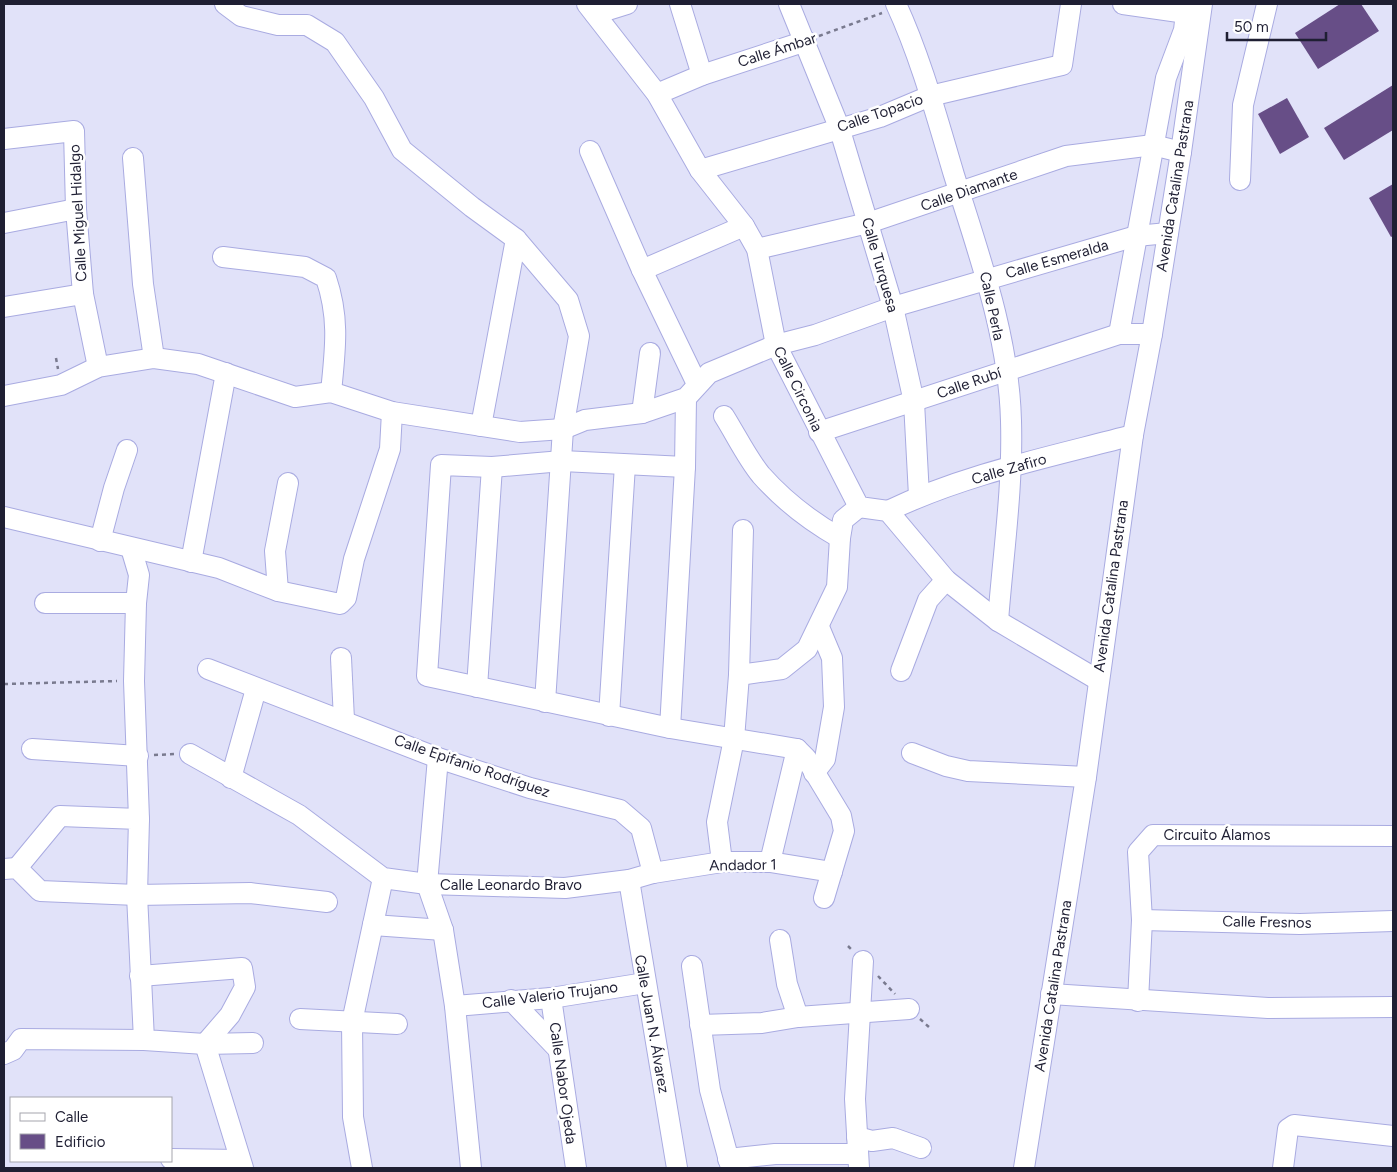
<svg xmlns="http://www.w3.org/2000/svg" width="1397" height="1172" viewBox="0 0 1397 1172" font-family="Figtree,sans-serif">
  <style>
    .building { fill: #674e87 }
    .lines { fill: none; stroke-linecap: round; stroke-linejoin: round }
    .minor-casing { stroke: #a9abe1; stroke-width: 22 }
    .path { stroke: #797a8f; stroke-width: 2.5; stroke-dasharray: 4 4; stroke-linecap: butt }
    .minor { stroke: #fff; stroke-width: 20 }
    .labels { text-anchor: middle; stroke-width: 5; stroke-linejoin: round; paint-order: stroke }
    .street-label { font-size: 15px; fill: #1f1f33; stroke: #fff }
  </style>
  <rect width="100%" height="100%" fill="#e1e2f9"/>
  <g class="building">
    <path d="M1340,4H1361L1379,31L1318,69L1295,33Z"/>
    <path d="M1393,85V130L1344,160L1324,128Z"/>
    <path d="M1287,98L1309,137L1280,154L1258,114Z"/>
    <path d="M1393,184V236L1391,237L1369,198Z"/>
  </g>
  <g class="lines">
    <g class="minor-casing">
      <g id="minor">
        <path d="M225,4L241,16L278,25H307L335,42L374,98L402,150L472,207L516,239L568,300L579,336L563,429L545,702"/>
        <path d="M587,4L657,94L700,170L744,226L757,249L776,345L859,507L888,511L946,580L998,621L1098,680"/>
        <path d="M680,4L702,75"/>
        <path d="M789,4L839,127L893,307L914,402L919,496"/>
        <path d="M896,4C921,58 937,118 954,175C979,255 1009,337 1011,421C1013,488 1003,555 998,621"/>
        <path d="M1123,4L1186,13"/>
        <path d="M595,14L627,4"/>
        <path d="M657,94L702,75L806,41"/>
        <path d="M4,139L74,131L76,209L83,294L98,367"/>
        <path d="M590,151L642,270L697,384"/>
        <path d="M133,158L143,284L154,358"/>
        <path d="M700,170L880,117L930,96L1062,65L1071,4"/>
        <path d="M1240,180L1243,105L1267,4"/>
        <path d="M4,223L76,209"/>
        <path d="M757,249L868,223L1066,156L1153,145L1181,152"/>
        <path d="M223,257L305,267L326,278C340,319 335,351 331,392"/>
        <path d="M642,270L744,226"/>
        <path d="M4,307L83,294"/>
        <path d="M1152,334H1119L1166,78L1184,30L1186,13L1191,4"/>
        <path d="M4,396L61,385L98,367L154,358L198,364L295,397L331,392L392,412L520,432L563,429L585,420L642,413L686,398L709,373L776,345L815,335L893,307L1136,236L1168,233"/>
        <path d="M642,413L650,353"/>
        <path d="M724,416C736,435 747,458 761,475C784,501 810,521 840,538"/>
        <path d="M481,426L516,239"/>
        <path d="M819,432L1119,334"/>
        <path d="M685,467L562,461L492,467L441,465L427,676L670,728L797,749L806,758L841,816L844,831L824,898"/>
        <path d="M888,511C965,474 1050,457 1133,435"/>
        <path d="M4,517L219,568L278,591L340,604L346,598L354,559L390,449L392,412"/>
        <path d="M100,541L114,488L127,450"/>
        <path d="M131,548L139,575L136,603L134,681L139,819"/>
        <path d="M191,562L226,373"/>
        <path d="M278,591L275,551L288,483"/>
        <path d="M45,603H136"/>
        <path d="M341,658L344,720"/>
        <path d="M208,669L438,758L530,788L620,810L641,828L653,873"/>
        <path d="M901,671L928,600L946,580"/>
        <path d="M739,675L782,669L807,649L837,587L840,538L843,520L859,507"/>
        <path d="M477,687L492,467"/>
        <path d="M609,716L625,465"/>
        <path d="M670,728L685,467L686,398"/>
        <path d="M32,749L138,756"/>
        <path d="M912,753L946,766L968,771L1086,777"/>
        <path d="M190,754L299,815L383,878L427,884L565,888L629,880L653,873L722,862H770L832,872"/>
        <path d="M438,758L427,884L443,930L455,1006L471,1168"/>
        <path d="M814,773L825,759L834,707L832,658L819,627"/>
        <path d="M231,778L256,689"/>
        <path d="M722,862L717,822L734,739L739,675L743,530"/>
        <path d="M770,862L797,749"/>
        <path d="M17,868L60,816L139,819L137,895L144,1040L205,1044L253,1043"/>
        <path d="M4,869L17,868L40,891L137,895L250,893L327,902"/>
        <path d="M629,880L677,1168"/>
        <path d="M1142,920L1300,924L1393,921"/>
        <path d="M373,925L443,930"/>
        <path d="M780,940L787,984L798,1017"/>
        <path d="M692,966L710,1090L731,1168"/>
        <path d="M140,976L242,968L245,987L230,1015L205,1044L243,1168"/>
        <path d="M1051,994L1268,1008L1393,1007"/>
        <path d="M551,998L576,1168"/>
        <path d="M511,1000L557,1048"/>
        <path d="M1138,1001L1142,920L1138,852L1153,835L1393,836"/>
        <path d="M455,1006L551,998L645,983"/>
        <path d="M300,1019L397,1024"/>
        <path d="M700,1025L762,1023L798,1017L909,1009"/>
        <path d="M4,1054L13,1050L21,1039L144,1040"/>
        <path d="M857,1137L872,1141L893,1138L921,1148"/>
        <path d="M171,1159L240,1160"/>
        <path d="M728,1159L775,1154H857"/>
        <path d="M362,1168L353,1117L352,1022L383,878"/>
        <path d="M859,1168L855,1099L863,961"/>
        <path d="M1024,1168L1086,777L1133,435L1152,334L1181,152L1202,4"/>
        <path d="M1283,1168L1288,1129L1294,1125L1393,1136"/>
      </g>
    </g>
    <g class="path">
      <path d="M819,36L882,13"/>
      <path d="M56,358L58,369"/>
      <path d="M4,684L117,681"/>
      <path d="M154,755L176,754"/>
      <path d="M848,946L853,951"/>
      <path d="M878,976L895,994"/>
      <path d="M920,1019L930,1028"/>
    </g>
    <use href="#minor" class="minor"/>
  </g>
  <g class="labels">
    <g class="street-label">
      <text transform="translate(777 50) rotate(-18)" y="5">Calle Ámbar</text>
      <text transform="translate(880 113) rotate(-19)" y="5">Calle Topacio</text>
      <text transform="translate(1175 186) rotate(-81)" y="5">Avenida Catalina Pastrana</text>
      <text transform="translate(969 190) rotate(-19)" y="5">Calle Diamante</text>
      <text transform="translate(78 213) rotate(-93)" y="5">Calle Miguel Hidalgo</text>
      <text transform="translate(1057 259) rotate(-16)" y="5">Calle Esmeralda</text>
      <text transform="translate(880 265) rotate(74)" y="5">Calle Turquesa</text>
      <text transform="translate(992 306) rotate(78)" y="5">Calle Perla</text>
      <text transform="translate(969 383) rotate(-19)" y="5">Calle Rubí</text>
      <text transform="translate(798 389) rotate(64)" y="5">Calle Circonia</text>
      <text transform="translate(1009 469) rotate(-16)" y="5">Calle Zafiro</text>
      <text transform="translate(1111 586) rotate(-82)" y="5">Avenida Catalina Pastrana</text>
      <text transform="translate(472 766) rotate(19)" y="5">Calle Epifanio Rodríguez</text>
      <text x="1217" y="840">Circuito Álamos</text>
      <text transform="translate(743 865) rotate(-1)" y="5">Andador 1</text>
      <text x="511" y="890">Calle Leonardo Bravo</text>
      <text transform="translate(1267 922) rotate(1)" y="5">Calle Fresnos</text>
      <text transform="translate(1053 986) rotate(-81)" y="5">Avenida Catalina Pastrana</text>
      <text transform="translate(550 995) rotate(-7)" y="5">Calle Valerio Trujano</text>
      <text transform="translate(652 1024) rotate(80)" y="5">Calle Juan N. Álvarez</text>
      <text transform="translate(563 1083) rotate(82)" y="5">Calle Nabor Ojeda</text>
    </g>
  </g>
  <rect width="1397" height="1172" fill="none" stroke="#1f1f33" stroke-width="10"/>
  <rect x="10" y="1097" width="162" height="65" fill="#ffffff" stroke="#a5a5ad"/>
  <rect x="20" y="1113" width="25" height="8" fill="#ffffff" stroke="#a5a5ad"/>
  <text x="55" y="1122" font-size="15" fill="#1f1f33">Calle</text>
  <rect x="20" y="1134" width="25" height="15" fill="#674e87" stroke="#a5a5ad"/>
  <text x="55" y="1147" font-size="15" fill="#1f1f33">Edificio</text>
  <path d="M1227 32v8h99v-8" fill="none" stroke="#1f1f33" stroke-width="2.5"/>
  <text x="1234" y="32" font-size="15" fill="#1f1f33" stroke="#ffffff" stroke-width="4" paint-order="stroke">50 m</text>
</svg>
